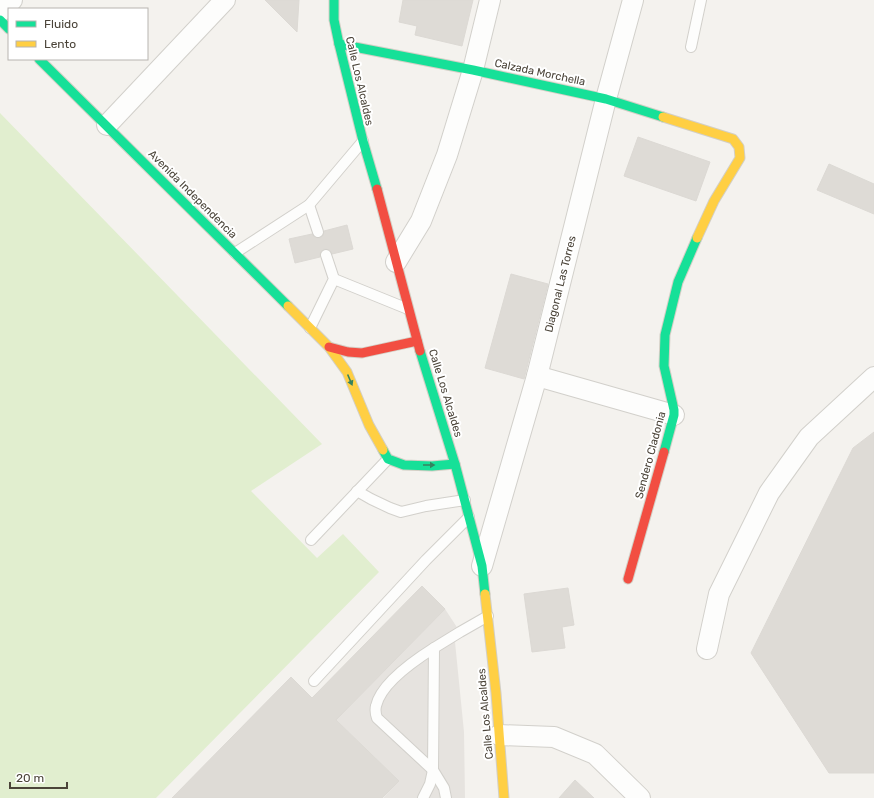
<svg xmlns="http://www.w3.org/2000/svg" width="874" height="798" viewBox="0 0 874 798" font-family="Rubik,sans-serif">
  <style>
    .green { fill: #e1eecf }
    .parking { fill: #e6e3df }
    .building { fill: #dedbd6; stroke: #dcd9d4 }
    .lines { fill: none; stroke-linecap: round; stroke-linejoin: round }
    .lane-casing { stroke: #d2d0cb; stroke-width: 12 }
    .street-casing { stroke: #d2d0cb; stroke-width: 22 }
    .fast-casing { stroke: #d3cfc5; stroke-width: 11 }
    .slow-casing { stroke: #d3cfc5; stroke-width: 11 }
    .jam-casing { stroke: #d3cfc5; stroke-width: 11 }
    .lane { stroke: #fdfdfc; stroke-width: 10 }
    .street { stroke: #fdfdfc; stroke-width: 20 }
    .fast { stroke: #16e098; stroke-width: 9 }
    .slow { stroke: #ffcf43; stroke-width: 9 }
    .jam { stroke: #f24e42; stroke-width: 9 }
    .oneway { fill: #36825f }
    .labels { text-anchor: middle; stroke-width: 4; stroke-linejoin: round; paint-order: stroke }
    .street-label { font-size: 11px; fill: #4b4439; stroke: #fff }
  </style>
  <rect width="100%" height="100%" fill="#f4f2ee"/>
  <path class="green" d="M0,113L322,444L251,491L317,558L343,534L379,572L156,798H0Z"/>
  <path class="parking" d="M445,609L460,632L455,642L464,732L465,798H383L399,781L336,720Z"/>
  <g class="building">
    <path d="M265,0H299L297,32Z"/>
    <path d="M403,0H473L462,46L415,35L417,26L399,22Z"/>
    <path d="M638,137L710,162L696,201L624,176Z"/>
    <path d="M829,164L874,184V214L817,190Z"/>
    <path d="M347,225L353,249L332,254L330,250L324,249L321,251L320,254V257L295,263L289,239L312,234L314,237L320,238L323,236L324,231Z"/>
    <path d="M511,274L548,284L524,379L485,368Z"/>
    <path d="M874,432V773H829L751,653L853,448Z"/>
    <path d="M422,586L445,609L336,720L399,781L382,798H172L291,677L312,698Z"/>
    <path d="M568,588L574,625L562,627L565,648L532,652L524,594Z"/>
    <path d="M575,780L594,798H559Z"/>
  </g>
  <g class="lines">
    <g class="lane-casing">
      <g id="lane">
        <path d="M691,47L701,0"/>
        <path d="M309,205L318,232"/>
        <path d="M235,253L309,205L363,141"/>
        <path d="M334,279L408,309"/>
        <path d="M310,328L334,279L326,255"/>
        <path d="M357,491L371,499L390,508L401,512L426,506L465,500"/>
        <path d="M311,540L388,459"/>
        <path d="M434,648C415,660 381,683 376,706C375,710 376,715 377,718L433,770L444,788L446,798"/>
        <path d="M314,681L426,560L469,517"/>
        <path d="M423,798L430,784L433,770L434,648L460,632L488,616"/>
      </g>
    </g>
    <g class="street-casing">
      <g id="street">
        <path d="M0,12L12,0"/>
        <path d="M107,125L225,0"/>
        <path d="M396,262L421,221L447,155L473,70L490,0"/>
        <path d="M537,376L674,415"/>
        <path d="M482,566L537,376L606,99L633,0"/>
        <path d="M707,649L719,594L769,493L809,437L874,377"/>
        <path d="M499,735L554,737L595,754L640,798"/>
      </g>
    </g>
    <g class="fast-casing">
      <g id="fast">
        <path d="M334,0V20L339,44L363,141L377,189"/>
        <path d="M0,20L9,29"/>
        <path d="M339,44L473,70L606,99L663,117"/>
        <path d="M39,59L288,306"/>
        <path d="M420,351L455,464L482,566L485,594"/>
        <path d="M383,450L388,459L404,465L432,466L455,464"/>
        <path d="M664,452L674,415V410L664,366L665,335L678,282L697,238"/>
      </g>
    </g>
    <g class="slow-casing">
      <g id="slow">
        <path d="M663,117L733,139L739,147L740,158L714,201L697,238"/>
        <path d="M288,306L329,347L347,372L369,425L383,450"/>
        <path d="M485,594L496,693L504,798"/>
      </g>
    </g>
    <g class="jam-casing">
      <g id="jam">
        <path d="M377,189L420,351"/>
        <path d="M329,347L348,352L362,353L417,341"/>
        <path d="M628,579L664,452"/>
      </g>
    </g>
    <use href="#lane" class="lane"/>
    <use href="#street" class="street"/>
    <use href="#fast" class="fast"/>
    <use href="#slow" class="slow"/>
    <use href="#jam" class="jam"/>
  </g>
  <defs><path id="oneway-solid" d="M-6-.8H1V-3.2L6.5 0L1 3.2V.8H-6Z"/></defs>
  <g class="oneway">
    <use href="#oneway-solid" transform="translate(350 380) rotate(67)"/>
    <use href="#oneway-solid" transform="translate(429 465)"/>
  </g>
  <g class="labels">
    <g class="street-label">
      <text transform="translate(540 72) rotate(12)" y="4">Calzada Morchella</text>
      <text transform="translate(360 81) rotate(77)" y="4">Calle Los Alcaldes</text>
      <text transform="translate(193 194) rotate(45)" y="4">Avenida Independencia</text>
      <text transform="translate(560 284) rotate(-76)" y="4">Diagonal Las Torres</text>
      <text transform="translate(446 393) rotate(73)" y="4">Calle Los Alcaldes</text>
      <text transform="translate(650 455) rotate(-75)" y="4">Sendero Cladonia</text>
      <text transform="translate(485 714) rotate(-95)" y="4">Calle Los Alcaldes</text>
    </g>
  </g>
  <rect x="8" y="8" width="140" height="52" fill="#ffffff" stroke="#b7b4b0"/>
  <rect x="16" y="21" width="20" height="6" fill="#16e098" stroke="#b7b4b0"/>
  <text x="44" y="28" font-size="12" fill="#4b4439">Fluido</text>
  <rect x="16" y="41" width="20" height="6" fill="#ffcf43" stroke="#b7b4b0"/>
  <text x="44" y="48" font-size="12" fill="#4b4439">Lento</text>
  <path d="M10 782v6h57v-6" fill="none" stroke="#4b4439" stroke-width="2"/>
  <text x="16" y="782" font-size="12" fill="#4b4439" stroke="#ffffff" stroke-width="3" paint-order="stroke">20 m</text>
</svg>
